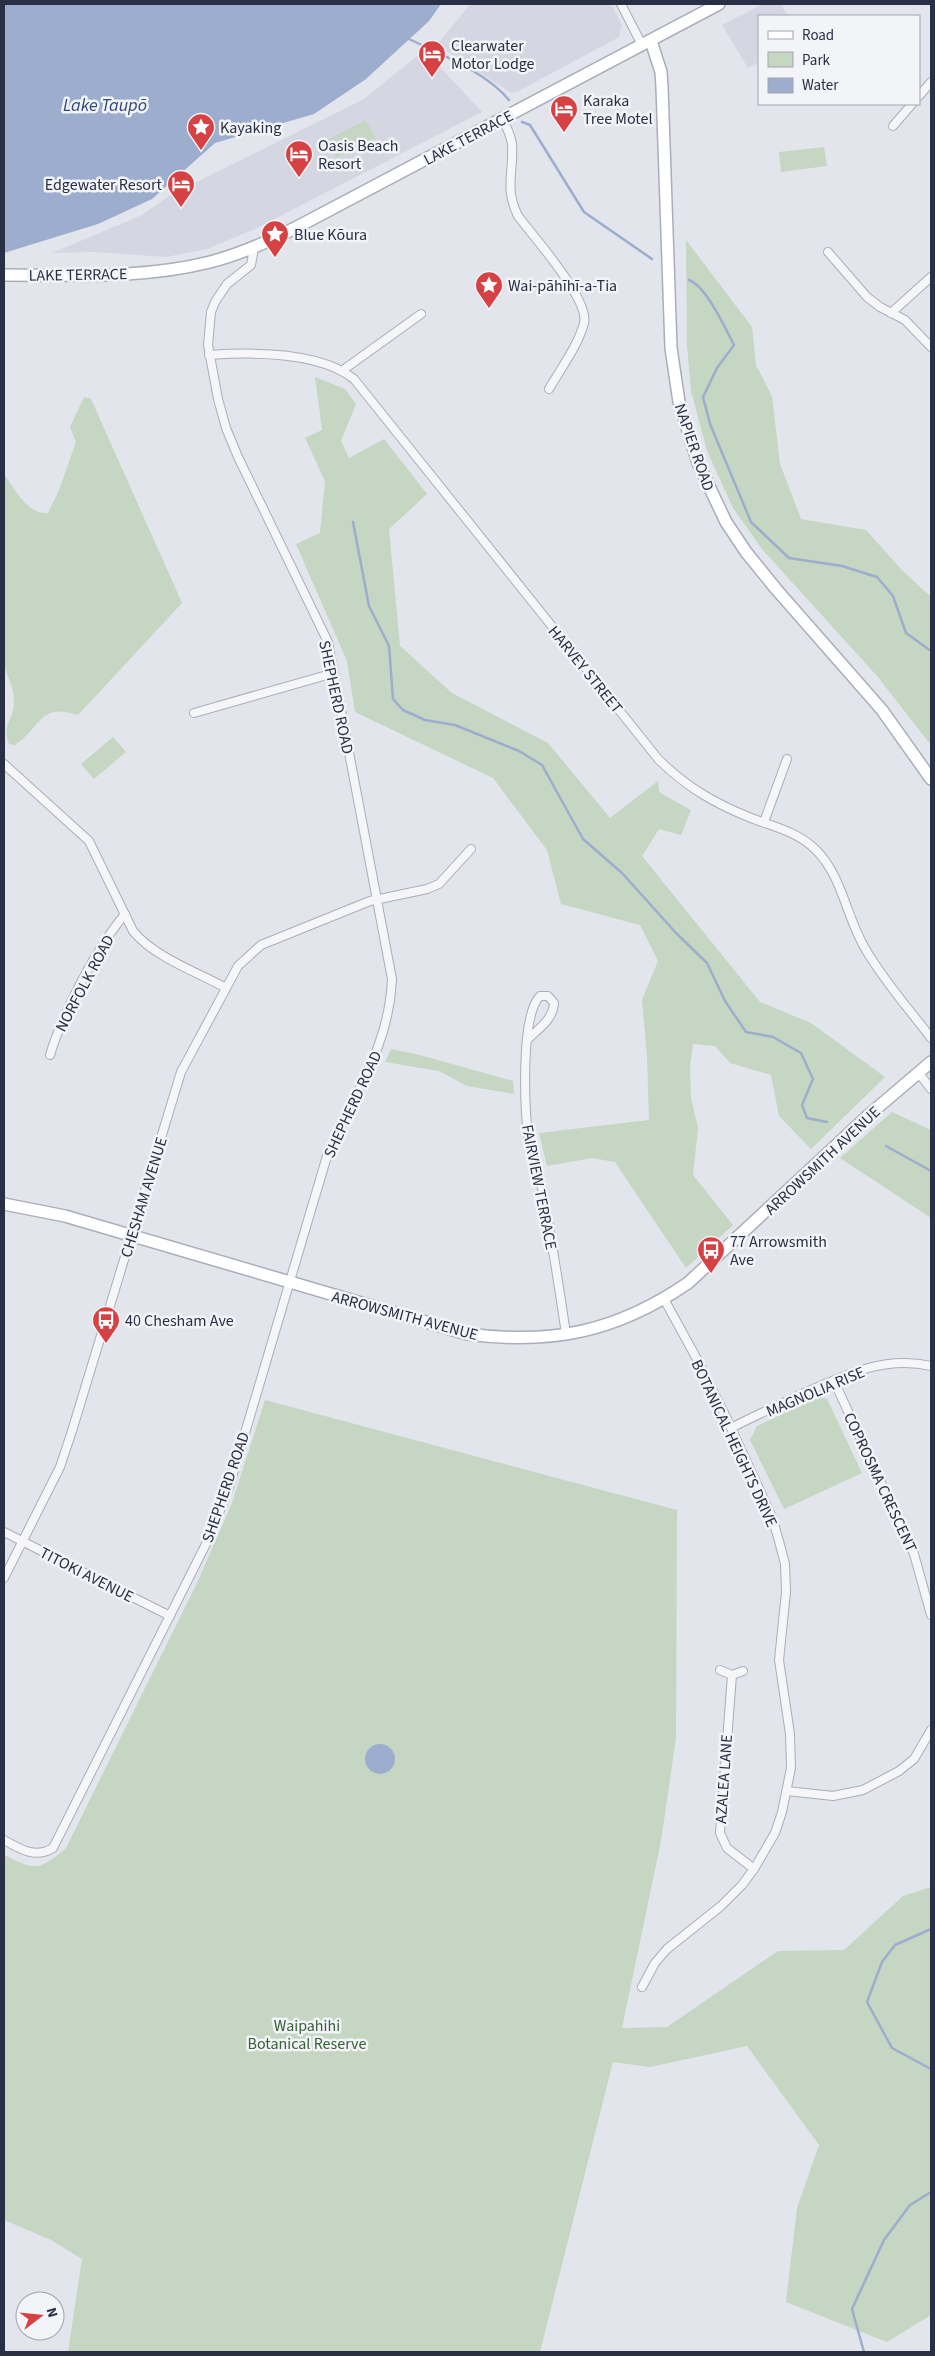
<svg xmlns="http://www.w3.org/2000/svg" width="935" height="2356" viewBox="0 0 935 2356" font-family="'Source Sans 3',sans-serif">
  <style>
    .built { fill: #d4d7e1 }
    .green { fill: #c5d6c3 }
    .water { fill: #9cadcd }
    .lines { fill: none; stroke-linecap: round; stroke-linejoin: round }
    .stream { stroke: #9cadcd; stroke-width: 2.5 }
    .street-casing { stroke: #aaaeb9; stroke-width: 10 }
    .secondary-casing { stroke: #aaaeb9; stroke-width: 14 }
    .street { stroke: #f6f6f9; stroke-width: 8 }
    .secondary { stroke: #fff; stroke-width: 11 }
    .labels { text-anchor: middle; stroke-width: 5; stroke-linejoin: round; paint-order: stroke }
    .poi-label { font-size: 16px; fill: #292f45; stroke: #f2f4f8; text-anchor: start }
    .street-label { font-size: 16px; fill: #292f45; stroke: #f2f4f8 }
    .park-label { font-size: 16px; fill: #386136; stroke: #f2f4f8 }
    .water-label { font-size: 18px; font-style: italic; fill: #31477b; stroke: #f2f4f8 }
  </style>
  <rect width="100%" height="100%" fill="#e2e5eb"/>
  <g class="built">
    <path d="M470,4H611L622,25L619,37L517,92L511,93L437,45Z"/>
    <path d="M763,4H781L788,16H759V62L748,68L722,25Z"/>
    <path d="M422,52L428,54L482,112L257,228L207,249L166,257L95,252L52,253L142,215L170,195L364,99Z"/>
  </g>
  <g class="green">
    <path d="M366,120L375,138L336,158L327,140Z"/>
    <path d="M824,147L827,166L781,172L779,152Z"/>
    <path d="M686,240L752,327L756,365L772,396L780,464L801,519L866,530L901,569L931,597V745L877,676L762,549L733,508L707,451L691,391L687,345Z"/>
    <path d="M315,377L345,389L356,404L341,441L349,458L384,439L427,494L389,529L400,646L452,693L548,743L610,818L658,781L659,791L662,794L691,810L681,835L659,829L642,856L760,1002L811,1023L885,1077L811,1149L779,1116L771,1075L730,1063L715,1046L693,1044L690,1067L691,1098L698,1128L693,1175L733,1225L686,1268L615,1162L592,1158L547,1166L539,1133L649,1120L647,1056L642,1000L658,961L640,925L561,904L547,850L493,778L355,712L347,661L296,544L320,533L325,481L305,438L322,430Z"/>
    <path d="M84,397L91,399L182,603L78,715C39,702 42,727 15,745L9,744C2,726 12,722 14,705C15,691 9,679 4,666V474C15,489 26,514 48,513L59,490L76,442L70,427Z"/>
    <path d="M113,737L126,752L94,779L81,764Z"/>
    <path d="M391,1049L420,1055L513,1081L514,1094L467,1086L439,1071L385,1062Z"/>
    <path d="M892,1112L931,1130V1218L840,1158Z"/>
    <path d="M819,1397L827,1399L862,1473L784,1509L750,1440L757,1426Z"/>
    <path d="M265,1400L677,1510L676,1738L661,1841L622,2028L667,2027L778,1951L844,1950L903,1896L931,1887V2315L887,2342L786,2302L797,2208L819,2145L747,2046L650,2067L613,2062L540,2352H68L82,2259L51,2240L4,2220V1855C36,1871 39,1871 66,1848L197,1583L232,1503Z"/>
  </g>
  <g class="water">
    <path d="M4,4H441L429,21L366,79L314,114L215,143L152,199L98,224L4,253Z"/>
    <circle cx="380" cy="1759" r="15"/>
  </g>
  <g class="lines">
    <g class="stream">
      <path d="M409,39C442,55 486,72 509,100"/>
      <path d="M522,122L530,125L584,212L652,259"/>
      <path d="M689,280C707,287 725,328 734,345L717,368L703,397L710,424L751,522L789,558L842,566L877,577L893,596L906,633L931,651"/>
      <path d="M353,522L369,606L389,646L393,699L403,710L425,720L455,725L519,751L542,765L583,839L622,873L676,933L707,963L725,1001L746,1032L773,1037L801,1053L813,1079L802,1105L807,1118L827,1122"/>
      <path d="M886,1146L931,1171"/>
      <path d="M931,1929L895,1945L882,1962L867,2002L892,2048L931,2069"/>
      <path d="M864,2352L852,2309L884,2240L910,2205L931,2192"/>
    </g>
    <g class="street-casing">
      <g id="street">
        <path d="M621,4L642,45"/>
        <path d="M919,96L931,82"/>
        <path d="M502,118C506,126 511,135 512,144C514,172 504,188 518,216C533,236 590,300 584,323C578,346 561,368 549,389"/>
        <path d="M893,126L912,104"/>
        <path d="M828,252L867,297L880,307L905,320L931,347"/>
        <path d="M891,313L931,277"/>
        <path d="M209,355C252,352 319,351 354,379L659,760C688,788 714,803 751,818C774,827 796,831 815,849C843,876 846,918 866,950C884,981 909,1009 931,1038"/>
        <path d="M343,370L421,314"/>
        <path d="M194,713L334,673"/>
        <path d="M4,764L89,841L133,931C154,957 197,972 226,988"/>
        <path d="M764,822L787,759"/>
        <path d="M527,1040C538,1029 553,1020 554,1003L548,996H540C520,1016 525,1109 528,1137C530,1155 538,1171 542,1188C551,1236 559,1286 566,1334"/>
        <path d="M50,1055C63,1012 96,949 125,914"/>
        <path d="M918,1072L931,1089"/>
        <path d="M834,1381L914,1554L931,1615"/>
        <path d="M731,1428C754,1416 777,1406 800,1395C842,1376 884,1355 931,1366"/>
        <path d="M4,1532L170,1616"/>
        <path d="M4,1578L60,1467L72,1431L181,1072L238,966L261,945L370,901L427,889L439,884L471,849"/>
        <path d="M720,1670L732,1675"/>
        <path d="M743,1671L732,1675L720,1833L727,1848L754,1869"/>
        <path d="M787,1791L833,1796L863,1790L899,1771L914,1759L931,1730"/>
        <path d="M4,1840C20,1849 35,1859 53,1848L210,1536L229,1487L327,1156C353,1094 389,1049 392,979L328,642L238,457L226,428L218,399L208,345L211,312L215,302L227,284L251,265L254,248"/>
        <path d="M642,1987L655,1963L667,1949L721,1906L742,1885L754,1869L775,1833L782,1812L791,1768L790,1734L779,1660L786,1592L785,1564L779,1541L772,1517L727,1419L698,1361L664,1299"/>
      </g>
    </g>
    <g class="secondary-casing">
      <g id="secondary">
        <path d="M651,41L661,72L662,87L671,348L679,402L698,463L726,522L746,552L776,589L882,710L931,779"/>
        <path d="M4,275C72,275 143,279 210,262C241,254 270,241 299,226L719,4"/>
        <path d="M4,1204L65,1216L467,1334C552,1345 616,1332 688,1283L870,1114L931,1062"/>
      </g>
    </g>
    <use href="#street" class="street"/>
    <use href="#secondary" class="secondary"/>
  </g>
  <defs>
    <g id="hotel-pin" transform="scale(1.4375)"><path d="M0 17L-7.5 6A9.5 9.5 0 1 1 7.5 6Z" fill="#d64243" stroke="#f2f4f8"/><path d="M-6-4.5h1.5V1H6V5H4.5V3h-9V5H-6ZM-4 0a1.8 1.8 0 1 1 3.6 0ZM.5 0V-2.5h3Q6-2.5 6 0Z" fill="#fff"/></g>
    <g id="sight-pin" transform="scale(1.4375)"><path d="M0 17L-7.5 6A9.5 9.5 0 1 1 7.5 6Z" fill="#d64243" stroke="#f2f4f8"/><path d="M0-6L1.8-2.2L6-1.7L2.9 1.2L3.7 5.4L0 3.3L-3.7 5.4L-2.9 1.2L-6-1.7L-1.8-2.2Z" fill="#fff"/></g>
    <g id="bus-pin" transform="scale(1.4375)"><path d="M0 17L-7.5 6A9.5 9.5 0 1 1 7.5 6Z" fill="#d64243" stroke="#f2f4f8"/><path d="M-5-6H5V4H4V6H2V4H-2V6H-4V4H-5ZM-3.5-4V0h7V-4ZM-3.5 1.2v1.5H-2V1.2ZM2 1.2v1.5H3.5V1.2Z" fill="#fff"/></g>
  </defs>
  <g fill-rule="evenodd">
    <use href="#hotel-pin" x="432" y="54"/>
    <use href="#hotel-pin" x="564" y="109"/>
    <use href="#sight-pin" x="201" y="127"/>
    <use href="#hotel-pin" x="299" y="154"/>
    <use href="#hotel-pin" x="181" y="184"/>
    <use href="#sight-pin" x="275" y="234"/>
    <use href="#sight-pin" x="489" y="285"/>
    <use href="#bus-pin" x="711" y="1250"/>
    <use href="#bus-pin" x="106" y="1320"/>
  </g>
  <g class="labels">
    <g class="poi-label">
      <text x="451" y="51">Clearwater<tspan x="451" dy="18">Motor Lodge</tspan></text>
      <text x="583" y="106">Karaka<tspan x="583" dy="18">Tree Motel</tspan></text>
      <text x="220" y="133">Kayaking</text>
      <text x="318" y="151">Oasis Beach<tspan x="318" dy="18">Resort</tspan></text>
      <text x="162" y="190" text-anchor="end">Edgewater Resort</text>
      <text x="294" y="240">Blue Kōura</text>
      <text x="508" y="291">Wai-pāhīhī-a-Tia</text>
      <text x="730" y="1247">77 Arrowsmith<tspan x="730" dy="18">Ave</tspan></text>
      <text x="125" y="1326">40 Chesham Ave</text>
    </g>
    <g class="street-label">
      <text transform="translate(468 137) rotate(-28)" y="6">LAKE TERRACE</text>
      <text transform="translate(78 274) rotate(-1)" y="6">LAKE TERRACE</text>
      <text transform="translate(695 447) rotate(71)" y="6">NAPIER ROAD</text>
      <text transform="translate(586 669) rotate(51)" y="6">HARVEY STREET</text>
      <text transform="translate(337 697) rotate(78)" y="6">SHEPHERD ROAD</text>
      <text transform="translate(84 983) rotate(-62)" y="6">NORFOLK ROAD</text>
      <text transform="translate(352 1104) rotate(-65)" y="6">SHEPHERD ROAD</text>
      <text transform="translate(822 1160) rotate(-43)" y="6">ARROWSMITH AVENUE</text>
      <text transform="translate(540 1187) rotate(79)" y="6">FAIRVIEW TERRACE</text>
      <text transform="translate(143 1197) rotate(-73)" y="6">CHESHAM AVENUE</text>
      <text transform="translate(405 1315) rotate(15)" y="6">ARROWSMITH AVENUE</text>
      <text transform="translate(815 1391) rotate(-23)" y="6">MAGNOLIA RISE</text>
      <text transform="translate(735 1443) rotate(65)" y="6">BOTANICAL HEIGHTS DRIVE</text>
      <text transform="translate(881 1482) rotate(65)" y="6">COPROSMA CRESCENT</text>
      <text transform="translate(225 1487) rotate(-71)" y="6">SHEPHERD ROAD</text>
      <text transform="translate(87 1574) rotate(27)" y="6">TITOKI AVENUE</text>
      <text transform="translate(723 1779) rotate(-86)" y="6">AZALEA LANE</text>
    </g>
    <g class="park-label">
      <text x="307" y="2031">Waipahihi<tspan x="307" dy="18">Botanical Reserve</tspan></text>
    </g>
    <g class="water-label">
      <text x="105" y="111">Lake Taupō</text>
    </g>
  </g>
  <rect width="935" height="2356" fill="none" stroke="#292f45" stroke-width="10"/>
  <rect x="758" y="15" width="162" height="90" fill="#f2f4f8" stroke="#a2a5b0"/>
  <rect x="768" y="31" width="25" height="8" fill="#ffffff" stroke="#a2a5b0"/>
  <text x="802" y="40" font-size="15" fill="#292f45">Road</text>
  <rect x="768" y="52" width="25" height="15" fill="#c5d6c3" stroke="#a2a5b0"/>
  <text x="802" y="65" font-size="15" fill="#292f45">Park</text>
  <rect x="768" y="78" width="25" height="15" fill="#9cadcd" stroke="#a2a5b0"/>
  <text x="802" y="90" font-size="15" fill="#292f45">Water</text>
  <g transform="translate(40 2316) rotate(74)"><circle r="24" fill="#f2f4f8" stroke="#a2a5b0"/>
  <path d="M0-4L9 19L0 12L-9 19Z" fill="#d64243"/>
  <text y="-8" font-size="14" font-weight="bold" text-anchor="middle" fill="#292f45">N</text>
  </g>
</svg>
